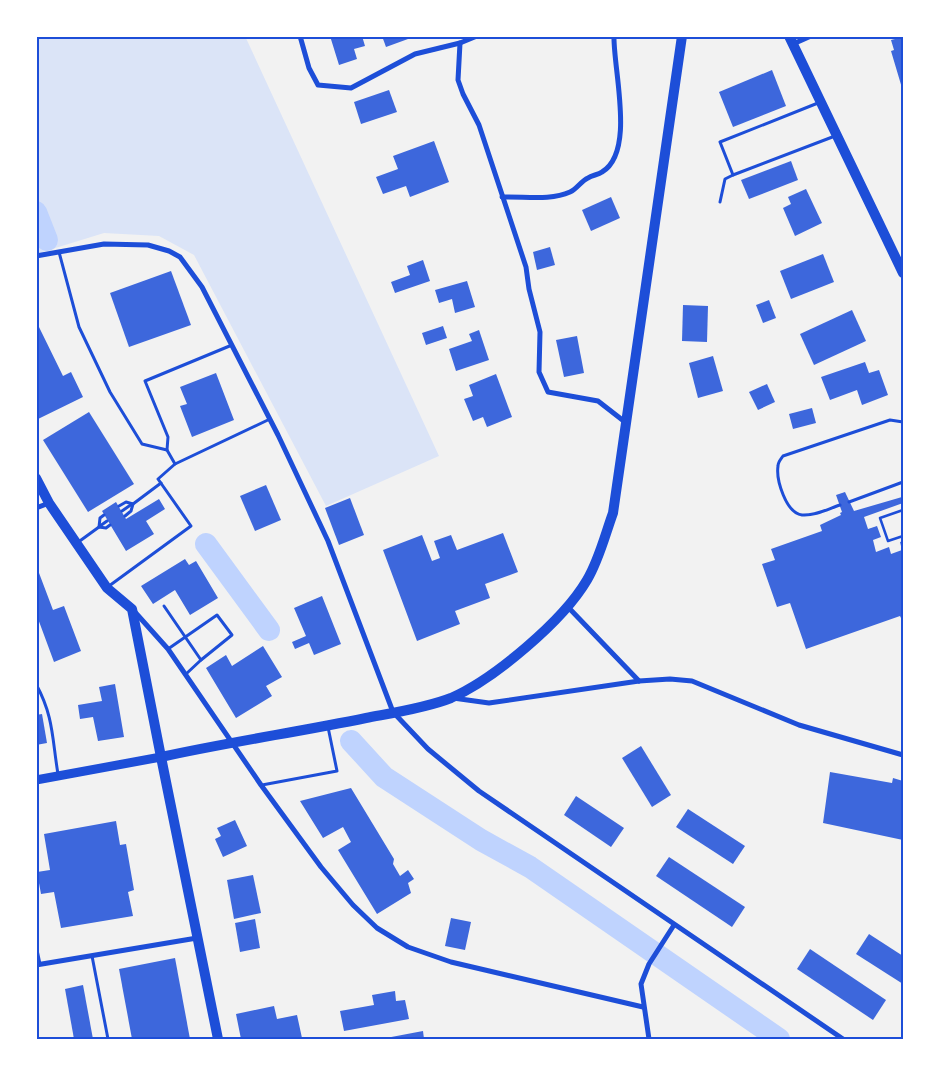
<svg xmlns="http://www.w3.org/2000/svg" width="939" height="1075" viewBox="0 0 939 1075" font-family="'Alegreya Sans',sans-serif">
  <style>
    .green { fill: #dbe4f7 }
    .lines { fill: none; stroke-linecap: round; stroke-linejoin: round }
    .river { stroke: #bfd3fe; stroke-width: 22 }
    .building { fill: #3d67dc }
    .path { stroke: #1d4ed8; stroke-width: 2.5 }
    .service { stroke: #1d4ed8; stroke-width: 3 }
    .minor { stroke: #1d4ed8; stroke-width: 5 }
    .tertiary { stroke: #1d4ed8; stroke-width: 9 }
    .secondary { stroke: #1d4ed8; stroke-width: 10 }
    .primary { stroke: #1d4ed8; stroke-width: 10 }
    .neatline { fill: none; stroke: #1d4ed8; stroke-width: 2 }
  </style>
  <rect width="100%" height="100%" fill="#f2f2f2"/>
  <path class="green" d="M36,36H245L439,456L326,506L194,255L159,236L104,233L36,254Z"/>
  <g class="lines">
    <g class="river">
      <path d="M36,212L47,240"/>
      <path d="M206,544L269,630"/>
      <path d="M351,741L384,777L481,840L530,867L779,1039"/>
    </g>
  </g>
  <g class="building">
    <path d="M330,36H362L365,46L354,49L357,59L339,65Z"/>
    <path d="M382,36H407L408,39L386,47Z"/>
    <path d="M903,37V88H902L891,51L894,50L891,40Z"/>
    <path d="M772,70L786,106L733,127L719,92Z"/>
    <path d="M389,90L397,112L361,124L354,102Z"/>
    <path d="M434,141L449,182L410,197L406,186L383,194L376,177L398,169L393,156Z"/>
    <path d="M791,161L798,180L749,199L741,180Z"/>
    <path d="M806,189L822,223L795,236L783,208L791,204L788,197Z"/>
    <path d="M611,197L620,218L591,231L582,210Z"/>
    <path d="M550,247L555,265L537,270L533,252Z"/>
    <path d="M823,254L834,282L791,299L780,271Z"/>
    <path d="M423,260L430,281L395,293L391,282L410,275L407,266Z"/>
    <path d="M171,271L191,325L129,347L110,293Z"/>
    <path d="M467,281L475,307L455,313L452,299L439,303L435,290Z"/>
    <path d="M769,300L776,318L763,323L756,305Z"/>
    <path d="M683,305L708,306L707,342L682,341Z"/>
    <path d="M852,310L866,341L814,365L800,334Z"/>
    <path d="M36,325H38L63,376L71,372L83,397L36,420Z"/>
    <path d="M443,326L447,338L426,345L422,333Z"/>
    <path d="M479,330L489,360L456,371L449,349L472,341L469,334Z"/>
    <path d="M577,336L584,373L564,377L556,340Z"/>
    <path d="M713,356L723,391L698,398L689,363Z"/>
    <path d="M865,362L869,373L879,370L888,395L862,405L857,390L830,400L821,377Z"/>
    <path d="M216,373L234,420L192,437L180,406L187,404L180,387Z"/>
    <path d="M496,374L512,417L487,427L483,417L473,421L464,399L473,396L469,385Z"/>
    <path d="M767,384L775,402L758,410L749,392Z"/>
    <path d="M812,408L816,423L793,429L789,414Z"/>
    <path d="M89,412L134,484L88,512L43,440Z"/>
    <path d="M266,485L281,520L255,531L240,496Z"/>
    <path d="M845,492L854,511L902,497L903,503L864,517L868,529L877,526L881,537L873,540L876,552L889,547L891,554L902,550L900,542L903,541V622L900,616L806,649L790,603L777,607L762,564L775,560L771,549L822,531L820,525L841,515L840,513L842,512L836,495Z"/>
    <path d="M350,498L364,535L339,545L325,508Z"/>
    <path d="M159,499L165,509L146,521L154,534L126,551L102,511L116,502L126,519Z"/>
    <path d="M503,533L518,572L485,584L490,598L455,611L460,624L417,641L383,550L422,535L432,561L440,558L434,541L451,535L457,550Z"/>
    <path d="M185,559L189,565L196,561L218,598L190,615L175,590L153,604L141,586Z"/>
    <path d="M36,565L53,610L64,606L81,651L54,662L37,616Z"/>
    <path d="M322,596L341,644L314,655L309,643L295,649L292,642L306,636L294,608Z"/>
    <path d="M263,646L282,677L266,686L272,696L236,718L206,668L226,655L232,666Z"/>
    <path d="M115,684L124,737L98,741L93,717L80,719L78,705L102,701L99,687Z"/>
    <path d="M42,714L47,743L36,745V715Z"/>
    <path d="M641,746L671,795L652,807L622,758Z"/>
    <path d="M830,772L892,783L893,778L903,781V840L823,823Z"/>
    <path d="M351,788L394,859L393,864L400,876L408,870L414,879L408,883L411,893L377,914L338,850L351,842L343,827L323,838L300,801Z"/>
    <path d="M576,796L624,828L611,847L564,815Z"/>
    <path d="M688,809L745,846L733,864L676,827Z"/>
    <path d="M235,820L247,846L223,857L215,839L221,836L217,828Z"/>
    <path d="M116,821L120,845L126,844L134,890L128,892L133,916L61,928L54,892L41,894L37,872L50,870L44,834Z"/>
    <path d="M669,857L745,907L732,927L656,876Z"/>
    <path d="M253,875L261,913L234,919L227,880Z"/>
    <path d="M451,918L471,922L465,950L445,946Z"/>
    <path d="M255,919L260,948L240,952L235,923Z"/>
    <path d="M869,934L903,956V984L856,954Z"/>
    <path d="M810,949L886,1000L873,1020L797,969Z"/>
    <path d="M175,958L190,1039H132L119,969Z"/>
    <path d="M83,985L93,1039H74L65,989Z"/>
    <path d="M395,991L396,1001L405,1000L409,1019L344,1031L340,1011L374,1005L372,995Z"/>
    <path d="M274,1006L277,1019L297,1015L302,1038L241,1039L236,1014Z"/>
    <path d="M423,1031L424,1039H386V1038Z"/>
  </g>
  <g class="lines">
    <path class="path" d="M903,510L880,518L888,541L903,536"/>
    <g class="service">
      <path d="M733,175L835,136"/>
      <path d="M720,202L725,179L733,175L720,142L818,103"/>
      <path d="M59,252L79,327L110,392L142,444L167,450L175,464"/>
      <path d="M167,450L168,437L145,381L232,345"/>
      <path d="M849,502L903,482"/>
      <path d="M840,505C828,509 815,516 802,515C786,513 776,480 778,466C778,462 781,459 783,456L890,420L903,422"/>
      <path d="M119,506L126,502L133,504"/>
      <path d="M122,511L132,504"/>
      <path d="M125,516L131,511L133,504L161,483"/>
      <path d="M100,526L107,521"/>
      <path d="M99,527L100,518L104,515"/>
      <path d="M77,543L99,527L106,528L110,525"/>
      <path d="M109,586L191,526L158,479L175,464L270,419"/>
      <path d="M164,606L201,660L232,635L217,615L168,649"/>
      <path d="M186,674L201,660"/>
      <path d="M36,684C54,717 52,739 58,774"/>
      <path d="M262,785L337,771L328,727"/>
      <path d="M36,945L40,964"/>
      <path d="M92,956L108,1039"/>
    </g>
    <g class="minor">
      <path d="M300,36L309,68L318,85L351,88L415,54L460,43L477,36"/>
      <path d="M460,43L458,80L463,94L479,125L526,267L529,289L540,332L539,372L548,392L598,401L625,422"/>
      <path d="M793,44L811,36"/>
      <path d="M502,197C524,196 550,201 570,192C577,189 581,181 588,178C592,175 598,175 602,172C636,152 613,69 614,36"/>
      <path d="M36,256L104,244L148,245L169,251L180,257L202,287L278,435L328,541L393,712L428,749L479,791L843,1039"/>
      <path d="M36,508L49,503"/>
      <path d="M567,606L639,681"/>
      <path d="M134,611L168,649L261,785L321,867L353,905L377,928L408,947L451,962L643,1007"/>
      <path d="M453,698L489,703L639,681L670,679L692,681L799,725L903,755"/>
      <path d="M36,965L197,938"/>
      <path d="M649,1039L641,984L649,964L674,925"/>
    </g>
    <path class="tertiary" d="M36,780L161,757"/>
    <g class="secondary">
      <path d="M789,36L903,273"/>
      <path d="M36,478L49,503L107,588L132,609L161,757"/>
    </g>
    <path class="primary" d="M218,1039L161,757C229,742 298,732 366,718C392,713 426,708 451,698C494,679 563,621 587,580C599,560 605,535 613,513L682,36"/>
  </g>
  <rect width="939" height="1075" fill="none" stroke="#ffffff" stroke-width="75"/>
  <rect x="38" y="38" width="864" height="1000" class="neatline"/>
</svg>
